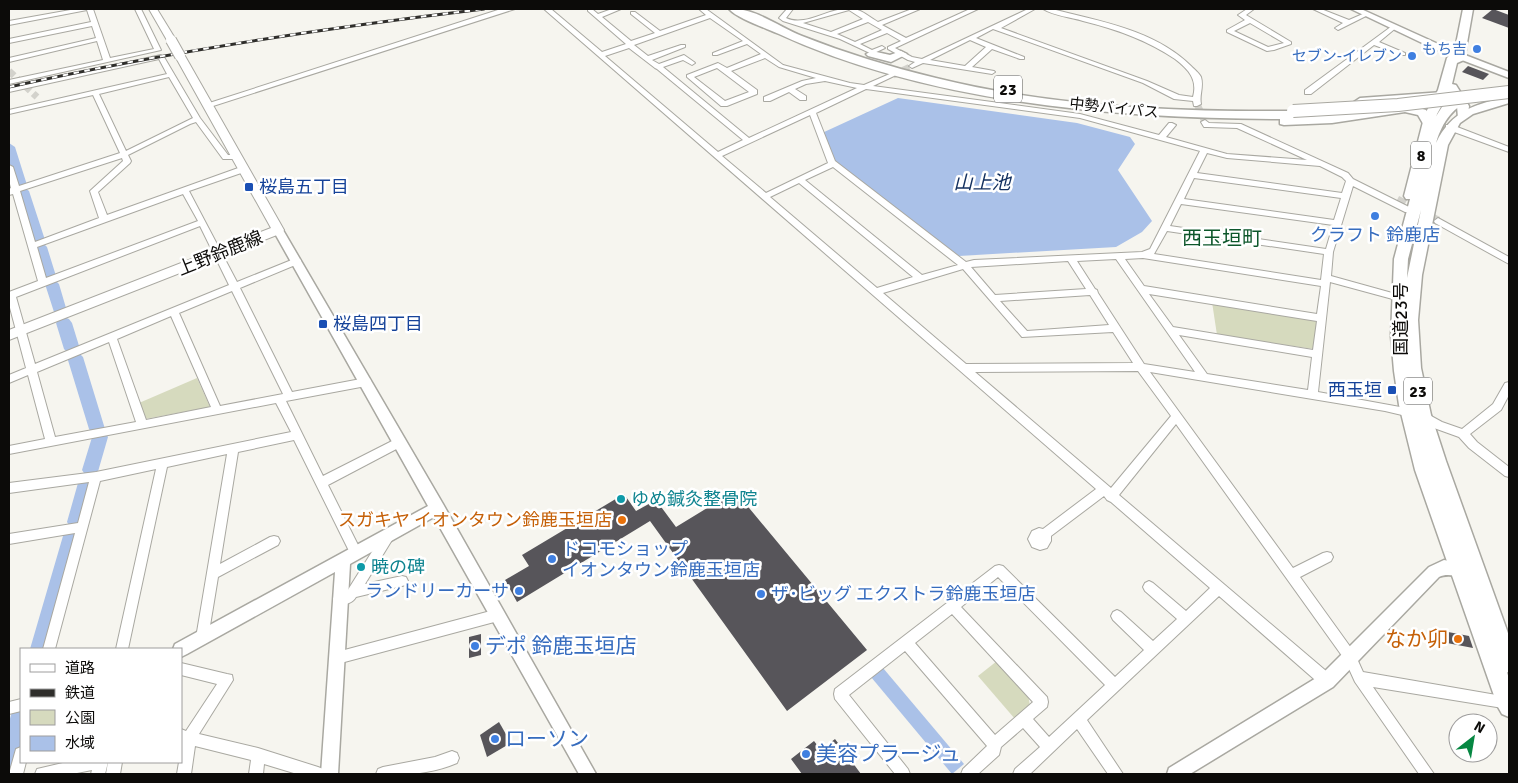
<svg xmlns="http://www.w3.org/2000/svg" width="1518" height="783" viewBox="0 0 1518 783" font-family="Signika,'Noto Sans JP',sans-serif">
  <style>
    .green { fill: #d6dabe }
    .water { fill: #aac1e8 }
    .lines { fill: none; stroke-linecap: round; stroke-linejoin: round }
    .river { fill: #aac1e8; fill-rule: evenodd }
    .building { fill: #57555a }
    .minor-tunnel-far1 { stroke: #d3d2cc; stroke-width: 7; stroke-dasharray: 7 4; stroke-linecap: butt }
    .minor-tunnel { stroke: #d3d2cc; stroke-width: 9; stroke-dasharray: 9 4.5; stroke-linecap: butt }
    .minor-casing { stroke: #a9a8a1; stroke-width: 2 }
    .tertiary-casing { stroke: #a9a8a1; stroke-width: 3 }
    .secondary-casing { stroke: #a9a8a1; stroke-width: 2 }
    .primary-casing { stroke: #a9a8a1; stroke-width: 3 }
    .trunk-casing { stroke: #a9a8a1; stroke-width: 3 }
    .minor { fill: #fff; fill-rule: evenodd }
    .tertiary { fill: #fff; fill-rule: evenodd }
    .secondary { fill: #fff; fill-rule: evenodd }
    .primary { fill: #fff; fill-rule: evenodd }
    .trunk { fill: #fff; fill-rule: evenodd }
    .rail-casing { stroke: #2f2e2b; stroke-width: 3 }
    .rail { stroke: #fff; stroke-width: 2; stroke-dasharray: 5.5; stroke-linecap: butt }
    .secondary-bridge-casing { stroke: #a9a8a1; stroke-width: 12; stroke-linecap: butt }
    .trunk-bridge-casing { stroke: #a9a8a1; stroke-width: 14; stroke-linecap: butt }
    .secondary-bridge { stroke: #fff; stroke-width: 10 }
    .trunk-bridge { stroke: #fff; stroke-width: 12 }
    .shop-dot { fill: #3f7fe0; stroke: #fff; stroke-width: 2 }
    .transit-dot { fill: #1a4fb4; stroke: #fff; stroke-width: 2 }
    .culture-dot { fill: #0f9aa8; stroke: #fff; stroke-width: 2 }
    .food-dot { fill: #e8710a; stroke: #fff; stroke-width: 2 }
    .labels { text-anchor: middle; stroke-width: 5; stroke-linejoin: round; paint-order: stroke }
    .far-shop-label { font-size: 15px; fill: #366cbe; stroke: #fff; text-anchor: end }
    .far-street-label { font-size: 15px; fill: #0c0b09; stroke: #fff }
    .shield { fill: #fff; stroke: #555453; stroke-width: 1 }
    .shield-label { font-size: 16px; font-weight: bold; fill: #0c0b09 }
    .transit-label { font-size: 18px; fill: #164399; stroke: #fff; text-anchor: start }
    .shop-label { font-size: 18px; fill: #366cbe; stroke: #fff; text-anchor: start }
    .street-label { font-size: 18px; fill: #0c0b09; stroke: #fff }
    .culture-label { font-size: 18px; fill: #0d838f; stroke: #fff; text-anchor: start }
    .food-label { font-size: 18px; fill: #c56008; stroke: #fff; text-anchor: end }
    .water-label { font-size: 19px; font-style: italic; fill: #143160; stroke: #fff }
    .quarter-label { font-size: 20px; fill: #0d572b; stroke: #fff }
    .near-food-label { font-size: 21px; fill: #c56008; stroke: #fff; text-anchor: end }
    .near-shop-label { font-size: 21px; fill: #366cbe; stroke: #fff; text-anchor: start }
  </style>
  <rect width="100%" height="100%" fill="#f6f5ef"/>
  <g class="green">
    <path d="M1212,302L1314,319L1318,322L1314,349L1217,335Z"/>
    <path d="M197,378L210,407L145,419L139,403Z"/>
    <path d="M997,661L1028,694L1030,706L1015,719L978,676Z"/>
  </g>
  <g class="water">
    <path d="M898,98L1077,123L1130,137L1135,144L1118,170L1152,221L1142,232L1116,247L959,256L835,161L822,133Z"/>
    <path d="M883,668L964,764L952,774L871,677Z"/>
  </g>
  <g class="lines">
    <g class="river">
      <path d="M9,143L15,147L27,185L25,188L29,191L45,240L43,243L47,247L56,276L54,279L59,284L66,308L64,312H54L45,284L47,280L42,276L33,247L35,244L31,240L15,191L17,188C6,179 8,156 9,143Z"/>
      <path d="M64,317L69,319L72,323L80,349L78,352L83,357L105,429L104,431L108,437L97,475L92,477L96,483L85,522L82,528L77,530L81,536L50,649H30L63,536L65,530L71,528L67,522L78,483L81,478L86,476L82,470L93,434L89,429L67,357L69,354L64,349L56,323L59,319Z"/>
      <path d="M21,705V756L17,769L9,772V722L13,708Z"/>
    </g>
  </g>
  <g class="building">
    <path d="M1493,9L1509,15V28L1482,18Z"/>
    <path d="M1468,66L1489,74L1483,80L1462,72Z"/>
    <path d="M735,491L867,650L787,711L650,521L517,602L505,580L529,566L522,555L624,494L636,511L656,500L676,527Z"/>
    <path d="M1443,631L1469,636L1473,648L1447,643Z"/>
    <path d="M481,634V655L469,658V637Z"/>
    <path d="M499,722L511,743L487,757L480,735Z"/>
    <path d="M835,739L861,774H802L791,759L814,741L821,750Z"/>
  </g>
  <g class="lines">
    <g class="minor-tunnel-far1">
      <path d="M9,71L37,97"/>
      <path d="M893,75L912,66"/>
      <path d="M1197,104L1205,122"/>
    </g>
    <path class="minor-tunnel" d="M1397,200L1438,221"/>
    <g class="minor-casing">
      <g id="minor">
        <path d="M76,9H93L110,58L154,49L135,9H141L161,50L9,84V80L103,60L97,41L9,62V58L96,38L92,26L9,43V39L91,22L87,10L9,25V21Z"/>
        <path d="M501,9H515L210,107L203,105Z"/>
        <path d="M544,9H551L602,52L626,44L588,11V9H592L598,14L612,9H621L602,17L631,41L655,33L631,14V12H635L660,31L706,15L699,9H706L783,65L850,83L864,85L892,73L895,75L894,76L873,86L1080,114L1159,135L1169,123H1172L1176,125L1166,137L1227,154L1307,160L1237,128L1207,127H1204L1201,122L1205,120L1209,123L1241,124L1348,173L1353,179L1411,208V212H1405L1353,186L1333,252L1331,276L1403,296L1405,298L1400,301L1330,282L1318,392L1422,411L1442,422L1462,429L1493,404L1505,383L1509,382V395L1501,410L1470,434L1477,442L1509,467V477L1505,476L1469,448L1459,437L1434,428L1419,419L1385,411L1150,372L1293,568L1323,553L1327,552L1331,553L1333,557L1331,561L1300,577L1354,652L1363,672L1508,697L1509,709L1373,687L1434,774H1419L1355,682L1345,660L1176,424L1119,495L1332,676L1333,681L1332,686L1327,687L1322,686L1219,596L1087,720L1123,774H1108L1077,729L1030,774H1013L1015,769L1040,747L1023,728L1001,747L999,755L978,774H961L963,769L987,746L905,651L849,695L908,769L910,774H895L835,699L834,694L835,689L995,566L999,565L1003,566L1115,677L1144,650L1113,620L1111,616L1113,612L1117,610L1121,612L1153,641L1177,619L1145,591L1143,587L1145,583L1149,581L1153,583L1186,611L1210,588L1111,502L1107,500L1104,496L1051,536V541L1047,548L1040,550L1032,547L1028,539L1032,531L1039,528L1043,529L1096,489ZM710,18L743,41L713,53V55H717L747,44L761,54L727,68L718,63L687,75V77L721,106H727L757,94V90L731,71L765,58L779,67L816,78L802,81L764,97V101H770L789,92L800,100H806V96L795,89L806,84L825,81L857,88L749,138L663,67L683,60L692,65L695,63L694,62L684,55L659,64L652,60L685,47V45H681L648,56L634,45ZM629,48L655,68L657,69L743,140L718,152L605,56ZM717,68L749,92L725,101L694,77ZM866,89L1080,118L1200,151L1150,249L1142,252L974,260L966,262L835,161L816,113ZM810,115L828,163L766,193L722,156ZM1207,153L1227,158L1320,166L1342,177L1346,181L1342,193L1197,173ZM833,167L958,265L922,275L805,180ZM1194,178L1341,198L1334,220L1184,199ZM799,183L913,277L877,288L770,197ZM1181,204L1333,225L1326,249L1170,226ZM1167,231L1324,254L1321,280L1154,254ZM1143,258L1321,286L1317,314L1144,286L1125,259ZM1116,259L1195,372L1144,364L1098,293L1097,290L1095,289L1077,261ZM1068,261L1086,289L995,295L971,267ZM963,269L1022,337L1113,332L1133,363L966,364L883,293ZM1149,294L1317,321L1313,350L1173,327ZM1090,295L1109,325L1027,331L1000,301ZM1179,335L1312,357L1308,390L1207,374ZM1138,371L1171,416L1111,488L975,372ZM998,577L1105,685L1049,737L1033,719L1047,707L1048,702L1047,697L961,607ZM952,614L1033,702L995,735L915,643Z"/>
        <path d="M787,9H793L786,18C807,28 831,5 854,9C862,10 871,18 878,22L912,9H920L882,25L906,38L970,9H978L895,48L912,57L922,59L1028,9H1035L1001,28L1147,81L1179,95L1193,97C1198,79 1188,69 1175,59C1147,40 1116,29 1083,21C1071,17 1054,16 1043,9H1052C1099,21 1155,30 1191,66C1194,69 1199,73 1201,77C1204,87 1199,95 1201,104L1197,106H1194L1193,101L1174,99L1143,83L993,29L976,38L1024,57V59H1020L992,49L972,67L994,71L995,72L992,74L923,63L912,68L909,66L915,62L908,60L888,49V47L901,41L887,33L860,44L872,50L882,46L885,48L872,54L840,39L783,21L779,18ZM849,10L863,19L831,32L803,23ZM868,22L882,30L855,42L837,34ZM970,40L986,47L965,66L930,60Z"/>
        <path d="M1247,9H1254L1246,15L1291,42V44L1274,50L1267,51L1227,32V30L1245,20L1238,15ZM1250,23L1284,43L1268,47L1234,31Z"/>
        <path d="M1313,9H1321L1349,20L1365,13L1370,14L1338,30L1335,28L1343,23Z"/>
        <path d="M1392,26L1397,27L1379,42L1405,53V55H1401L1374,45L1311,94H1305V90Z"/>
        <path d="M161,55L164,57L200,118L228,155H237L241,157L237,159H223L196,122L190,124L128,155L131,161L130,163L98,192L107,215L241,167H247V171L189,191L237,282L294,259H300L301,261L300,263L240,288L292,392L366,378L370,379L371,382L370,385L366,386L286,401L323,476L396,439L400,438L404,439L405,442L404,445L328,485L362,553L360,557L356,558L352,557L294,440L238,452L220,564L270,537L274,536L278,537L280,541L278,545L218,577L208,638L206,642L202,644L198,642L196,638L227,454L167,467L128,649H116L156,469L100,481L55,649H43L75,533L9,544V534L78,523L89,482L9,493V483L96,472L291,432L276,403L9,454V446L45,439L28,375L9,383V375L26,368L9,304V292L38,281L13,194L9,195V189L11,188L9,180V165L13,167L19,186L120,153L93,95L9,114V110L167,74L159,59L9,92V88ZM169,77L193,118L126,151L99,94ZM122,158L123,161L90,191L99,218L35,242L20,191ZM183,194L198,221L46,278L37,247ZM200,226L229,285L35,364L16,297ZM232,291L283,394L220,406L179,313ZM171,316L211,407L146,420L117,339ZM109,342L136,422L55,437L37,372Z"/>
        <path d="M1446,125H1452L1509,147V152L1446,129Z"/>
        <path d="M1438,218L1509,257V264L1435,223L1434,221Z"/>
        <path d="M389,530L393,531L395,535L365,584L402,576L406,577L408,581L406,585L356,597C352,604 343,606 335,603L333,599L335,595L346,593L385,531Z"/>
        <path d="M498,609L502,611L504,615L502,619L498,621L337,664L333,662L331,658L333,654L337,652Z"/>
        <path d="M181,663L227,674L232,675L233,680L199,734L258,748L318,767L323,769L325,774H297L264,764L263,774H249L251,760L195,746L191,774H177L179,762H181V729L186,731L217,684L181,675Z"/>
        <path d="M21,699V711L9,714V702Z"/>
        <path d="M21,747V762H26L23,774H9L16,749Z"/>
        <path d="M452,751L457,753L459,758L457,763C431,774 404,776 376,774L378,769L383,767L435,757Z"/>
        <path d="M67,762H108L105,774H91L92,770L72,774H35L37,769Z"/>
        <path d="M108,762H122L120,774H106Z"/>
      </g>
    </g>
    <g class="tertiary-casing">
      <g id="tertiary">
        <path d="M1351,9H1361L1447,48L1509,72V78L1441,52Z"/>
        <path d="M278,226L283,230L443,504L596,774H579L434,517L350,564L338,774H321L335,572L187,654L181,657V649H173L175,644L428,506L273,230Z"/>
        <path d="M1444,560L1470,565L1472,570L1470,575C1460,579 1449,572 1439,577L1333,687L1190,774H1167L1169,768L1321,675L1429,567Z"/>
      </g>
    </g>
    <g class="secondary-casing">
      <g id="secondary">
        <path d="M149,9H157L176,40L174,42H168Z"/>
        <path d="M177,54L185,56L284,230L282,233L9,340V330L271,228L175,56Z"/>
      </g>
    </g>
    <g class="primary-casing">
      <path id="primary" d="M1463,9H1473L1464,60L1457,63L1452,84L1456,85L1469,106L1468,115L1462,119L1458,118L1457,106L1449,92L1437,114L1418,196L1416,199H1406L1404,196L1425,114L1438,90L1447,58L1455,49Z"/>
    </g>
    <g class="trunk-casing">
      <g id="trunk">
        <path d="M729,9C754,7 779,27 802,36C845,53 890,67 936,78C1053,107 1175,112 1296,111L1300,112L1301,117L1332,115L1405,104L1426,110L1433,121L1442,107L1455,98L1360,106L1354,102L1360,98L1457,91L1463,94L1474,93V97C1453,108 1443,120 1436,143C1451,111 1477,103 1509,97V103L1473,114L1460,123L1448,145L1422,275L1418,320L1421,368L1431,415L1446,461L1509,636V673L1507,672L1509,679V717L1502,714L1498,707L1415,470L1399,405L1394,371L1391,336L1394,259L1429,128L1425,127L1418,115L1405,112L1332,123L1284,125L1280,124V119C1118,119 928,103 779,34C766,28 738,19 729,9ZM1421,210L1407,278L1408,259Z"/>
        <path d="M872,51L890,55L901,51L907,54L891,62L868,56L866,54Z"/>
      </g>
    </g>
    <use href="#minor" class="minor"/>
    <use href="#tertiary" class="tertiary"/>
    <use href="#secondary" class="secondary"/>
    <use href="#primary" class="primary"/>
    <use href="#trunk" class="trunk"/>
    <g class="rail-casing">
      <path id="rail" d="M9,87C166,52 324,28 484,9"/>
    </g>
    <use href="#rail" class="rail"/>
    <g class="secondary-bridge-casing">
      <path id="secondary-bridge" d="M171,40L180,56"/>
    </g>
    <g class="trunk-bridge-casing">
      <path id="trunk-bridge" d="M1293,111L1398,105L1509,92"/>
    </g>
    <use href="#secondary-bridge" class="secondary-bridge"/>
    <use href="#trunk-bridge" class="trunk-bridge"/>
  </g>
  <g class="shop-dot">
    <circle cx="1477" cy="49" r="5"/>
    <circle cx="1412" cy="56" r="5"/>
    <circle cx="1375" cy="216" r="5"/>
    <circle cx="552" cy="559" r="5"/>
    <circle cx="519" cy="591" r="5"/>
    <circle cx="761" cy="594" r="5"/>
    <circle cx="475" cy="646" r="5"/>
    <circle cx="495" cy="739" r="5"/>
    <circle cx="806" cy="754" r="5"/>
  </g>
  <g class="transit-dot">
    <rect x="244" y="182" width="10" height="10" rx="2.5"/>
    <rect x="318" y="319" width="10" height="10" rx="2.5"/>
    <rect x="1387" y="385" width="10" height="10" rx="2.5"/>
  </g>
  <g class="culture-dot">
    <circle cx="621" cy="499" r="5"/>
    <circle cx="361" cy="567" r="5"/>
  </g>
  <g class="food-dot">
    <circle cx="622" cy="520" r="5"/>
    <circle cx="1458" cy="639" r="5"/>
  </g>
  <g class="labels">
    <g class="far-shop-label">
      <text x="1467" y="54">もち吉</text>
      <text x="1402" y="61">セブン-イレブン</text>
    </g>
    <g class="far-street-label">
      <text transform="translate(1114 108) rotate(6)" y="5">中勢バイパス</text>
    </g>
    <g class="shield">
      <rect x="994" y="75.5" width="28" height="27" rx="4"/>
      <rect x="1411" y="141.5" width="20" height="27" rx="4"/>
      <rect x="1404" y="377.5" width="28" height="27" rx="4"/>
    </g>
    <g class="shield-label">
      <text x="1008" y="95">23</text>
      <text x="1421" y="161">8</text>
      <text x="1418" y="397">23</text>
    </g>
    <g class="transit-label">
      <text x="259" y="193">桜島五丁目</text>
      <text x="333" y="330">桜島四丁目</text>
      <text x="1382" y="396" text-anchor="end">西玉垣</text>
    </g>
    <g class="shop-label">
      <text x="1375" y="241" text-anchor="middle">クラフト 鈴鹿店</text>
      <text x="562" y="555">ドコモショップ<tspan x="562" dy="21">イオンタウン鈴鹿玉垣店</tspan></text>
      <text x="509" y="597" text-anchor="end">ランドリーカーサ</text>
      <text x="771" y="600">ザ･ビッグ エクストラ鈴鹿玉垣店</text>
    </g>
    <g class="street-label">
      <text transform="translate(220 253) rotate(-22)" y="6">上野鈴鹿線</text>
      <text transform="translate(1401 319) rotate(-90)" y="6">国道23号</text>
    </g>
    <g class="culture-label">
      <text x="631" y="505">ゆめ鍼灸整骨院</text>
      <text x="371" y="573">暁の碑</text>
    </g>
    <g class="food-label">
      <text x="612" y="526">スガキヤ イオンタウン鈴鹿玉垣店</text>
    </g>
    <g class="water-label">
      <text x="982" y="189">山上池</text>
    </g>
    <g class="quarter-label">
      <text x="1222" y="245">西玉垣町</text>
    </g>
    <g class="near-food-label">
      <text x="1448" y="646">なか卯</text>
    </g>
    <g class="near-shop-label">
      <text x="485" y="653">デポ 鈴鹿玉垣店</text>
      <text x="505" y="746">ローソン</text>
      <text x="816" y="761">美容プラージュ</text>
    </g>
  </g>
  <rect width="1518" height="783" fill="none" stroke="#0c0b09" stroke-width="20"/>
  <rect x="20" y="648" width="162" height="115" fill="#ffffff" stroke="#9e9d9d"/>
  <rect x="30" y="664" width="25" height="8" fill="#ffffff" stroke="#9e9d9d"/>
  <text x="65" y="673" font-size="15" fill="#0c0b09">道路</text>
  <rect x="30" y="689" width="25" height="8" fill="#2f2e2b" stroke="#9e9d9d"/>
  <text x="65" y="698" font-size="15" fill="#0c0b09">鉄道</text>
  <rect x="30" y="710" width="25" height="15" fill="#d6dabe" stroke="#9e9d9d"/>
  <text x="65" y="723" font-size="15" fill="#0c0b09">公園</text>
  <rect x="30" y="736" width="25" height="15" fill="#aac1e8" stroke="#9e9d9d"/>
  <text x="65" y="748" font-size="15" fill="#0c0b09">水域</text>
  <g transform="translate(1473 738) rotate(31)"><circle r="24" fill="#ffffff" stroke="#9e9d9d"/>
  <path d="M0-4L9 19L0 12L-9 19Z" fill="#068742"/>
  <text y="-8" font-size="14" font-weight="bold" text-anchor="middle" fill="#0c0b09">N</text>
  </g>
</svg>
